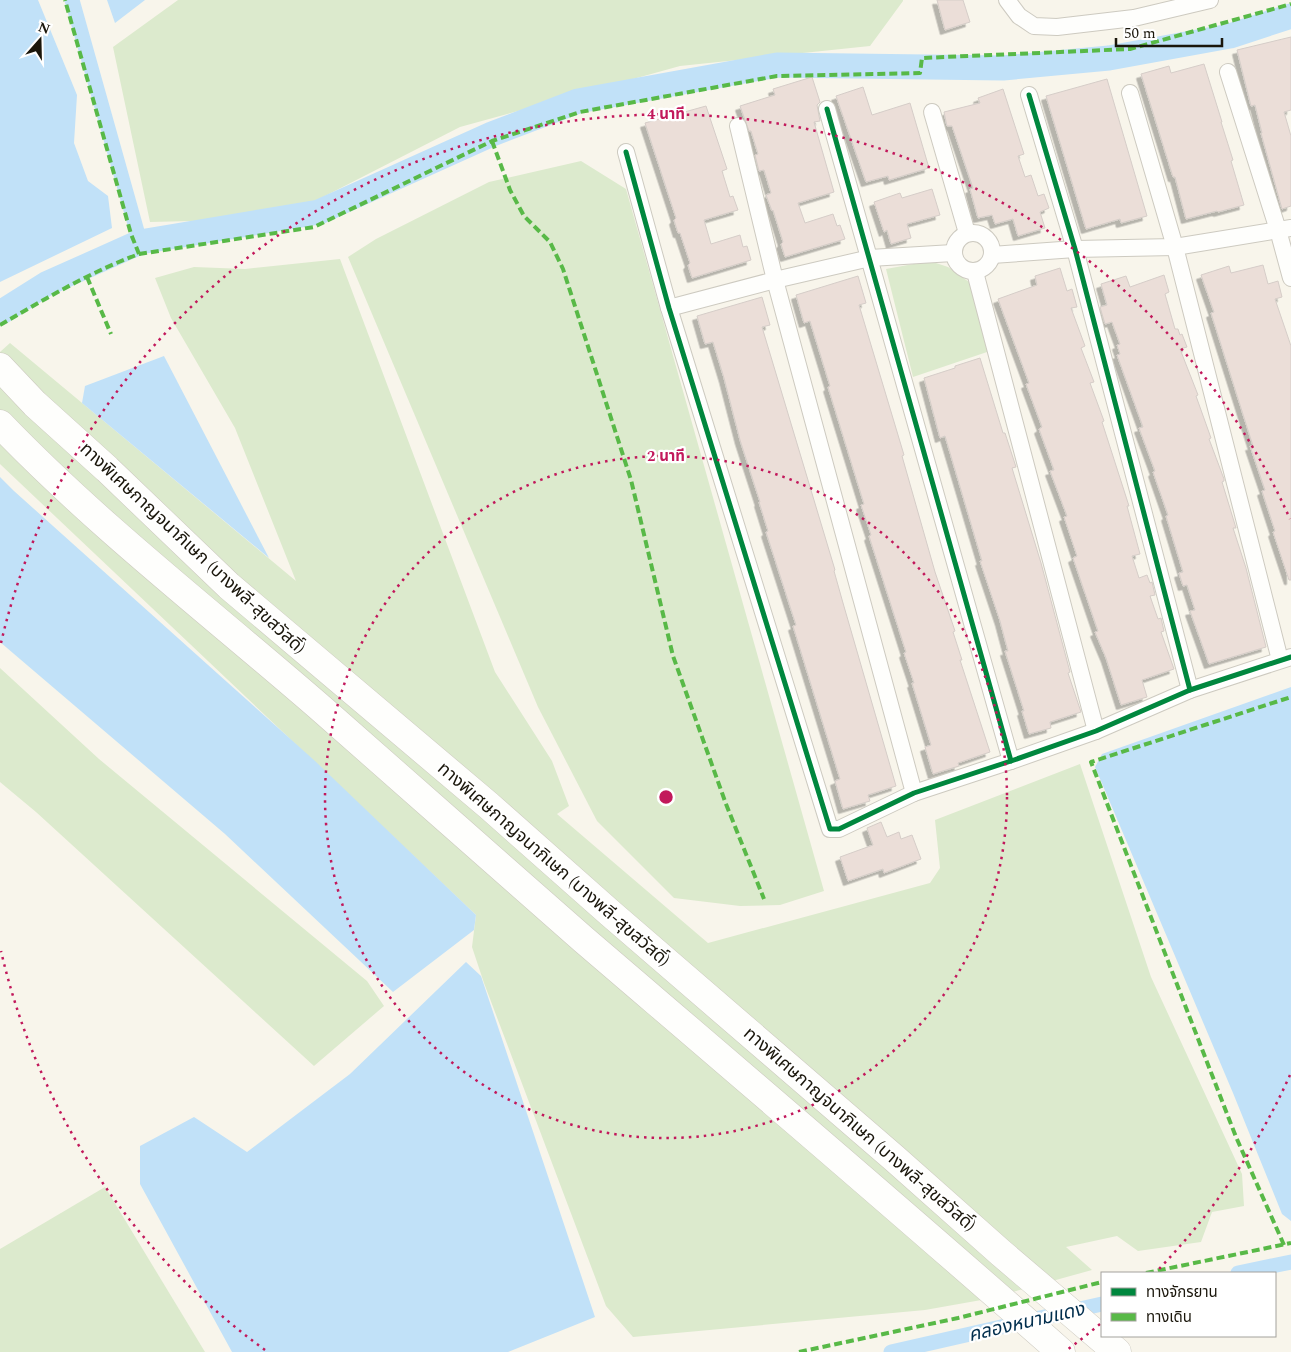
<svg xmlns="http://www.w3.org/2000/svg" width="1291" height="1352" viewBox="0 0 1291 1352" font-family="Spectral,'Noto Sans Thai',serif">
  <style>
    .green { fill: #dceacd }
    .water { fill: #c1e1f8 }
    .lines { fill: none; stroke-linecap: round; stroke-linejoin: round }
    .canal { stroke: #c1e1f8; stroke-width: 15 }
    .river { stroke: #c1e1f8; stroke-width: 25 }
    .building { fill: #ebded8; stroke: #d5cdc8; filter: url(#shadow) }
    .minor-casing { stroke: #cdcac0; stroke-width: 18 }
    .motorway-casing { stroke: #cdcac0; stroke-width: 29 }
    .minor { stroke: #fefefc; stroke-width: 16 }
    .motorway { stroke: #fefefc; stroke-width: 28 }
    .quiet { stroke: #58b947; stroke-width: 4; stroke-dasharray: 8 4; stroke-linecap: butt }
    .cycleway-casing { stroke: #fff; stroke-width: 8 }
    .cycleway { stroke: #00873e; stroke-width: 5 }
    .ring { fill: none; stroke: #c2185b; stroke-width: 2.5; stroke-dasharray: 2.5 5 }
    .labels { text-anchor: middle; stroke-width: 4.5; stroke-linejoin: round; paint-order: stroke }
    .street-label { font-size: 18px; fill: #1a160b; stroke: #fff }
    .water-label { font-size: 19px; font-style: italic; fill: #012e4d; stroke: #fff }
    .centre { fill: #c2185b; stroke: #fff; stroke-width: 2.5 }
    .ring-label { font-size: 15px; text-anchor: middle; font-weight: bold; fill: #c2185b; stroke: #fff; stroke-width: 4.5; stroke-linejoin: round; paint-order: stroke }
  </style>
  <defs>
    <filter id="shadow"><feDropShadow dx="-4.5" dy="4.5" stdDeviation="0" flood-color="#0004"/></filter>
  </defs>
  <rect width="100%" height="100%" fill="#f8f5eb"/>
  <g class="green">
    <path d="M178,0H903V1L870,46L680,66L460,127L280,219L150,222L113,47Z"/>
    <path d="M581,161L626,189L824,891L780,905L740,906L674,898L597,821L538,707L348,257L376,239L489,182Z"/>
    <path d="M340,259L495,672L552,761L569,806L557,814L708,943L930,883L940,868L935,820L1080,764L1151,977L1242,1174L1244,1206L1212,1212L1201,1242L1138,1251L1117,1236L1066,1247L1092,1270L987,1299L925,1310L633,1337L606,1306L484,983L472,947L476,915L0,464V352L10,343L296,581L235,428L171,318L155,278L194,267L245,269Z"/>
    <path d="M930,261L948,267L969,282L990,351L913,377L886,269Z"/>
    <path d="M0,668L99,759L367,981L384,1006L314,1066L36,812L0,782Z"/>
    <path d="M105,1187L205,1352H0V1249Z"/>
  </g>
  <g class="water">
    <path d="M0,0H38L77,95L74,143L88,181L108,196L112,228L0,282Z"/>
    <path d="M107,0H145L115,23Z"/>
    <path d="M164,356L269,558L82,403L85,386Z"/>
    <path d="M0,477L14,491L315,761L476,915L474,930L393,992L225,834L0,642Z"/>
    <path d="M1291,687V1221L1282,1214L1233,1093L1095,767L1102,754Z"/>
    <path d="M466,962L481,976L595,1317L508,1352H232L140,1184V1146L194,1117L247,1152L350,1074Z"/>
  </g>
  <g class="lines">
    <g class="canal">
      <path d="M72,0L140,242"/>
      <path d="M1238,1273L1291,1262"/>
      <path d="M891,1352L1102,1304"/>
    </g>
    <path class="river" d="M0,313L46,284L140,242L319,212L492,134L578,101L777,65L1003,68L1109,58L1230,36L1291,16"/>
  </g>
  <g class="building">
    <path d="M937,0H963L970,22L945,30Z"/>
    <path d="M1291,37V110L1284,112L1291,136V206L1282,209L1261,133H1262L1255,105L1251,106L1237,50Z"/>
    <path d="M1204,64L1222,122H1221L1233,160L1231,161L1244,205L1218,212L1217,211L1186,219L1175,177H1173L1141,74L1169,66L1171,73Z"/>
    <path d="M812,77L820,102L817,105L820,121L814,122L834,192L798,203L805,223L833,214L837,226L840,225L845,239L785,257L781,244L783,242L773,210L772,211L766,195L771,193L764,170L759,171L755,155L758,154L751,131H749L740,106L775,95L773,89Z"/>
    <path d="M1107,79L1147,216L1121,223L1120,219L1086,229L1046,96Z"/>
    <path d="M863,87L872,115L910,103L929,168L889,180L888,176L866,182L836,96Z"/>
    <path d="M1003,89L1024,154L1018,156L1025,177L1031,175L1038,196L1044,194L1049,208L1040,212L1045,228L1018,236L1013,219L995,224L992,215L978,218L970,189L973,188L952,126H947L944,112L980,103L978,98Z"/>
    <path d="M706,106L727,169L722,171L730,197L733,196L738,210L704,220L711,244L740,235L743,247L747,246L751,260L692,278L688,265L690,263L680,233H678L674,220L676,218L645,123Z"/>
    <path d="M932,189L940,215L907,224L911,238L891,244L887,230L884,232L874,202L900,193L902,198Z"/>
    <path d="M1263,265L1268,284L1278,281L1282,297L1275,299L1291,346V580H1289L1273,532L1275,531L1262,491L1265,490L1250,446H1253L1211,313L1214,312L1201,275L1229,266L1231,273Z"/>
    <path d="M1060,268L1067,291L1072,289L1077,307L1071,308L1085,346L1081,348L1094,382L1090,383L1104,421L1102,422L1129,506H1127L1140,554L1132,556L1139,578L1147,575L1150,583L1152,582L1155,595L1150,596L1158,619L1161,618L1164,631L1161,632L1174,669L1142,680L1147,697L1121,705L1106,658L1095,632L1098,631L1073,558L1077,556L1064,517L1067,516L1050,471L1054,470L1039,429L1042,427L1026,384L1029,383L998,299L1037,285L1035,276Z"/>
    <path d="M1164,275L1169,292L1165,294L1175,329H1178L1180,335L1182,334L1187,347L1180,349L1198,395L1196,396L1211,438L1209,439L1224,479V481L1222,482L1236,528H1233L1246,568L1266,647L1209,664L1190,611L1195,610L1187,585L1183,586L1179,573L1183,572L1166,516L1168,515L1153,472L1155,471L1139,428L1143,427L1117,355L1120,354L1117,345L1120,344L1112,322L1105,324L1100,307L1107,305L1101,284L1126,276L1130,287Z"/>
    <path d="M858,276L866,303L859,305L904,455L902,456L935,572L955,631L953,632L962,660H960L990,752L958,763L959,766L933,774L925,747L931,745L912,683H914L904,653L906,652L869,536L871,535L861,505L864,504L828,387L830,386L810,321L804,323L796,295Z"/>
    <path d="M762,297L770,325L762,327L835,570L834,571L843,603L896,786L868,795L870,801L843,809L835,781L840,779L793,626L796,625L766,532L768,531L759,502H760L740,440L724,378L713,342L705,344L697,316Z"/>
    <path d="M980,358L1003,433H1005L1016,467L1012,468L1041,563L1070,672L1068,673L1081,712L1050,722L1051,728L1029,734L1022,711H1024L1005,651H1008L1000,621L980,561H982L956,473L945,436L940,438L924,378L955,368V366Z"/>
    <path d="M881,822L887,837L899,832L901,839L912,835L921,859L884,873L883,869L848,881L840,857L873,845L867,828Z"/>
  </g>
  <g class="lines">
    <g class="minor-casing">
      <g id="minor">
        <path d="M1007,0L1019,16L1034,26L1057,27L1134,18L1210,0"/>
        <path d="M1228,72L1278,230L1291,278"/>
        <path d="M1130,93L1175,247L1280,660"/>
        <path d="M1029,95L1075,249L1190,690"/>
        <path d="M827,109L1011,761"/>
        <path d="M932,112L967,233"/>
        <path d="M738,126L775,280L914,793"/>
        <path d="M626,152L669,308L830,829H839L914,793L1011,761L1096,731L1190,690L1291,657"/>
        <circle cx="973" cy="252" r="19"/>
        <path d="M992,255L1075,249L1175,247L1291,228"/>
        <path d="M975,272L1096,731"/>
        <path d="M669,308L775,280L870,258L953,253"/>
      </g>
    </g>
    <g class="motorway-casing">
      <g id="motorway">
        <path d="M0,367L35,404L107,469L229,586L488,805L610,913L894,1158L1001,1253L1117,1352"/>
        <path d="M0,424C100,528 215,616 324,711C411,787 497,864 584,940C744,1077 904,1213 1061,1352"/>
      </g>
    </g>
    <use href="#minor" class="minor"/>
    <use href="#motorway" class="motorway"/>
    <g class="quiet">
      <path d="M492,141L510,190L524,216L550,242L563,269L631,480L673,656L726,804L764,899"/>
      <path d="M139,254L314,227L492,141L580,112L777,76L920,73L922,58L1130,49L1291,4"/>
      <path d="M87,277L111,334"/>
      <path d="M0,325C45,299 90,272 139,254L131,234L65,0"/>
      <path d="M1284,1245L1236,1137L1091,762L1291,697"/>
      <path d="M1146,1273L1291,1243"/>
      <path d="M799,1352L958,1318L1102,1282"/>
    </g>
    <g class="cycleway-casing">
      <g id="cycleway">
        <path d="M1029,95L1075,249L1190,690"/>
        <path d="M827,109L1011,761"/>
        <path d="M626,152L669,308L830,829H839L914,793L1011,761L1096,731L1190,690L1291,657"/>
      </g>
    </g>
    <use href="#cycleway" class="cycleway"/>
  </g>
  <g class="ring">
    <circle cx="666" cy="797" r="341"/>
    <path d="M1290 1075A683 683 0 0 1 1157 1271M1100 1324A683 683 0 0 1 1067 1350M265 1350A683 683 0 0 1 1 951M1 643A683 683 0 0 1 1290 519"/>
  </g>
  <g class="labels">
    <g class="street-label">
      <text transform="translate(193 548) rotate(43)" y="6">ทางพิเศษกาญจนาภิเษก (บางพลี-สุขสวัสดิ์)</text>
      <text transform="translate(554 864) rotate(41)" y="6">ทางพิเศษกาญจนาภิเษก (บางพลี-สุขสวัสดิ์)</text>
      <text transform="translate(860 1129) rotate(41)" y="6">ทางพิเศษกาญจนาภิเษก (บางพลี-สุขสวัสดิ์)</text>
    </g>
    <g class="water-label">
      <text transform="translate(1026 1321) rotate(-13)" y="7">คลองหนามแดง</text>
    </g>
  </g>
  <circle cx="666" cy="797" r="8" class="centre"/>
  <g class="ring-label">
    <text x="666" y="119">4 นาที</text>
    <text x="666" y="461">2 นาที</text>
  </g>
  <rect x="1101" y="1272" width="175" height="65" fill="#ffffff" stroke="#a3a29d"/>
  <rect x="1111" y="1288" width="25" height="8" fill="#00873e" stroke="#a3a29d"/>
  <text x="1146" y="1297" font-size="15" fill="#1a160b">ทางจักรยาน</text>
  <rect x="1111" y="1313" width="25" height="8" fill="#58b947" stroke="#a3a29d"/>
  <text x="1146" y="1322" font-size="15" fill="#1a160b">ทางเดิน</text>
  <g transform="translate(40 40) rotate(20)" stroke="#ffffff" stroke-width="4" paint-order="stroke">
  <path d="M0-4L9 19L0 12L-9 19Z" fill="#1a160b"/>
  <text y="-8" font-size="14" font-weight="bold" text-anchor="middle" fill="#1a160b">N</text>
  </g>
  <path d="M1116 38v8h106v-8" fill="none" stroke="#1a160b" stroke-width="2.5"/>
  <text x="1124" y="38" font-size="15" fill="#1a160b" stroke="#ffffff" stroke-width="4" paint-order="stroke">50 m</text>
</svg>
